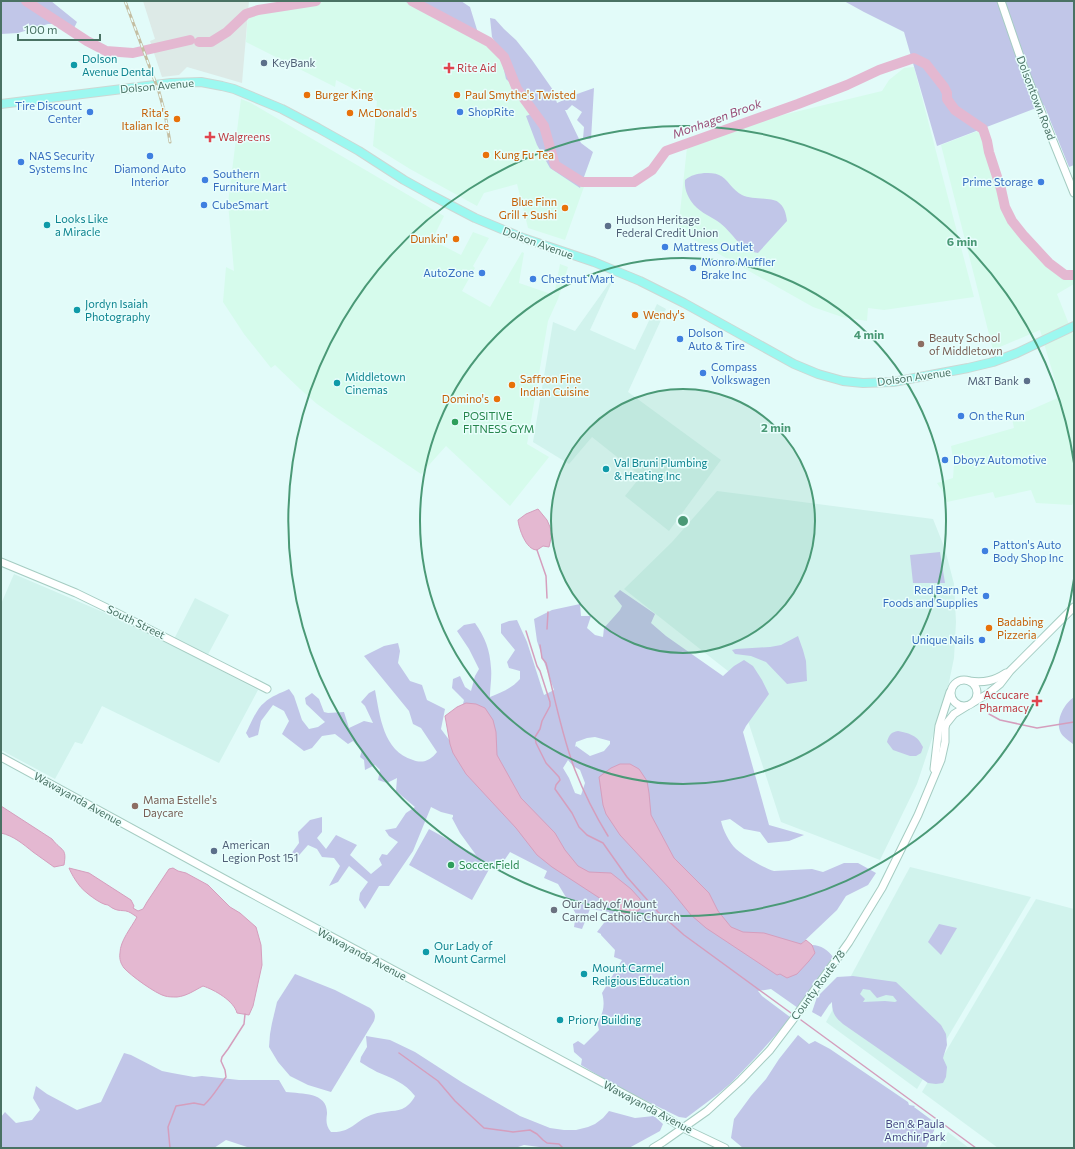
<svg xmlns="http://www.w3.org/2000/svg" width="1075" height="1149" viewBox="0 0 1075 1149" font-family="Commissioner,sans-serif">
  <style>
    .residential { fill: #d1f3ed }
    .commercial { fill: #d6fbec }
    .industrial { fill: #ddeae7 }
    .green { fill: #c1c6e8; fill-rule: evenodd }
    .water { fill: #e4b8d1; stroke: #d59ebd }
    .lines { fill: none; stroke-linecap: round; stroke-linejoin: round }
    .stream { stroke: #d59ebd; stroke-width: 1.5 }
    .river { stroke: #e4b8d1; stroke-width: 10 }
    .secondary-casing { stroke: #a5ccc2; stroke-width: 9 }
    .primary-casing { stroke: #ccd8d4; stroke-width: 10 }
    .secondary { stroke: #fff; stroke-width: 7 }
    .primary { stroke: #9cf8f0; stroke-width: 8 }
    .rail-casing { stroke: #c4bea2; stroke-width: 3 }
    .rail { stroke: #e8fefc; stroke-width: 1.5; stroke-dasharray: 4.5; stroke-linecap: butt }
    .ring { fill: none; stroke: #4a9976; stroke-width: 2 }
    .service-dot { fill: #5c6f8a; stroke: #e8fefc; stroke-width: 1.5 }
    .culture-dot { fill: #0f9aa8; stroke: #e8fefc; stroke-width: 1.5 }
    .health-dot { fill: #e0444e; stroke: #e8fefc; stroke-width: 1.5 }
    .food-dot { fill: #e8710a; stroke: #e8fefc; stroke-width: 1.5 }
    .shop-dot { fill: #3f7fe0; stroke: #e8fefc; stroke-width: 1.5 }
    .education-dot { fill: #8d6e63; stroke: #e8fefc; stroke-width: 1.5 }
    .leisure-dot { fill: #2e9e5b; stroke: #e8fefc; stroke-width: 1.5 }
    .worship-dot { fill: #6b7280; stroke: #e8fefc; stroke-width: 1.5 }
    .labels { text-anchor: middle; stroke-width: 3; stroke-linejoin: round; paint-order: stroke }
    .culture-label { font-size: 11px; fill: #0d838f; stroke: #e8fefc; text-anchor: start }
    .service-label { font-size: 11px; fill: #4e5e75; stroke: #e8fefc; text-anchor: start }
    .health-label { font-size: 11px; fill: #be3a42; stroke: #e8fefc; text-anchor: start }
    .street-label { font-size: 11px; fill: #4a7264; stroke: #e8fefc }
    .food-label { font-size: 11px; fill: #c56008; stroke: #e8fefc; text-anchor: start }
    .shop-label { font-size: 11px; fill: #366cbe; stroke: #e8fefc; text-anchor: start }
    .education-label { font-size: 11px; fill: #785e54; stroke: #e8fefc; text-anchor: start }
    .leisure-label { font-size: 11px; fill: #27864d; stroke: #e8fefc; text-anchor: start }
    .worship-label { font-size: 11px; fill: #5b616d; stroke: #e8fefc; text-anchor: start }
    .park-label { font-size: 11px; fill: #484883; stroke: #e8fefc }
    .water-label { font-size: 12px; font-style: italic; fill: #994d77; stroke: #e8fefc }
    .centre { fill: #4a9976; stroke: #e8fefc; stroke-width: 2 }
    .ring-label { font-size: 12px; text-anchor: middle; font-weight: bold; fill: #4a9976; stroke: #e8fefc; stroke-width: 3; stroke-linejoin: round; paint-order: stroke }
  </style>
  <rect width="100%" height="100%" fill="#e2fbf9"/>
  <g class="residential">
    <path d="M610,282H612L590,330L635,350L657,304L666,309L628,392L721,460L669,531L625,496L641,476L592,437L569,464L533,442L553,322L575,331Z"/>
    <path d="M717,491L933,519L945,549L954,584L956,622L954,658L946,697L917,784L880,860L781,822L733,675L624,589L672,542Z"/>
    <path d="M14,574L117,618L171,645L195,598L229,615L204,662L258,690L219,763L102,706L82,744L75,742L55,779L1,750V604Z"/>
    <path d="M910,867L1031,897L917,1089L826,1022Z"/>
    <path d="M1036,899L1074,909V1148H998L922,1092Z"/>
    <path d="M948,1132L969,1148H939Z"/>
  </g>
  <g class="commercial">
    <path d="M331,1H411L491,43L505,58L519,91L545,127L556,167L585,184L565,240L528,228L517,184L484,193L477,206L410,169L373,146L377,101L336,80L335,87L246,42L248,15L260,11Z"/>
    <path d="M914,67L974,297L884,310L868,308L867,321L842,317L813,307L678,231L688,138L882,91L889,80L904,68Z"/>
    <path d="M241,99L251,103L444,216L432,240L461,255L473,232L489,238L473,266L475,268L462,291L490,307L522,252L524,253L519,283L554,295L560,264L568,267L558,299L548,321L527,444L549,457L510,506L446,446L421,474L384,449L340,420L317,404L300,389L275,365L271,368L244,334L223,302L226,267L234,271L228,203Z"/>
    <path d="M983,129L987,141L989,152L1001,189L1003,201L1007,212L1024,236L1049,263L1065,275H1073L1074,276V284L1057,294L1074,337V500L1072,505L1036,503L1031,490L995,498L993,492L947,502L945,495L937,483L953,478L954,464L951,446L1014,428L1012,418L1060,397L1040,330L993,350L941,145Z"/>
  </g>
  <path class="industrial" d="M143,1H249L242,83L187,67L179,75L162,77L150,41L155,39Z"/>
  <g class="green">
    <path d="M1,1H51L77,22L74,28H71L63,24H48L18,33L1,34Z"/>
    <path d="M404,1H461L470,7L478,33L464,34C461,31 459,27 455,25C443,14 419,9 404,1Z"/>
    <path d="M844,1H1074V165L1069,167L1044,105L937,146L904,32L864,12Z"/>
    <path d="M490,18L495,19L504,29L516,40L532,60L553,90L557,103L577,94L594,88L591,139H583L584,127L577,120L582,112L572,105L567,110H565L581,143L593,152L580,188L550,168L537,145L526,116L536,112L530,102L506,79L499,49L492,37Z"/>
    <path d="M704,173C709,173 715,173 719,175C727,178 733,191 742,195C752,200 771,197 778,202C784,206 786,213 787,221L758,253C740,250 733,233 720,223C712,217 701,213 694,205C688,198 684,189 685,180C691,175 697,174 704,173Z"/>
    <path d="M940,552L945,583H913L910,555Z"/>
    <path d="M620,590L655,614L651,623L666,636L723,676L734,666L744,660L753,666L762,680L769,694L746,726L743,732L769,825L804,835L789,841L768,843L760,832L744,829L730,819L721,821C723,830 729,842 736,849C744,856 763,868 774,871L812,869L823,872L844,863H858L876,873L868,885L846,896L837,910L798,947L815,953L812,945C821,945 828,950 833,957L798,1008L771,989L758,991L762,996L790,1017L780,1030L756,1057L731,1083L718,1094L686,1118L679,1117L616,1086L581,1065L582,1059L574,1052L573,1044L578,1041L584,1045L599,1030L597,1022C604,1014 605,1003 602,993L622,960L614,957L615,950L601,935V934L597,932L610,915L609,912L590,909L582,929L574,927L576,914L558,884L544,878L547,871L510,852L499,868L492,864L472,900L409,865L429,829L476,855L460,833L452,818L453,817V815L441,812L431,807L413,851L389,886H379L365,909L359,900L360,893L368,882L349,866L338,882L329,886L340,866L334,858L322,857L317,849L308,845L294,861L288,858L299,843L298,832L310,820L322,817V832L317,838L326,849L336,835L357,845L350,855L371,874L382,865L379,859L382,854L387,855L398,842L389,836L385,830L396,828L406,813L415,807L396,791L397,778L387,783L378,780L380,770L375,765L365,770L364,760L360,757L362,750L353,741L348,744L335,734L322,736L312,748L304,751L282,734L289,721L284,711L273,705L261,721L258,735L249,738L246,733C250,725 257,708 264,703C271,696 281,693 289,689L294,696L302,720L309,729L318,727L325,722L306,704L305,698L312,693L319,699L324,712L328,713L344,712L349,728L364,721L373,723L365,706L361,702L369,693L375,690C380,716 383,751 413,760C423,764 431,760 437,752L421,728L413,724L409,711L364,656L384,646L398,643L400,651L398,663L410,681L422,685L427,700L445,709L441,729L450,741L461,712L464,700L452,688L453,679L460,676L465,687L471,691L475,676L479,669L469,649L457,631L464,625L475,623C485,637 490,650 491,668C492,677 490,687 490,697C502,692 511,689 520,679V671L509,668L507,662L515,650L501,633V624L509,621L517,620L527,642L544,695L554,690L543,659L541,657L542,656L537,641L534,619L552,610L580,604L581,616H591L587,628L595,635L603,637L604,628L620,610L622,606L614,596ZM595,737L610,741V744L604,751L590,756L576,746L575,747L576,742L587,738ZM568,760L573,766L580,770L585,783L581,795L575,793L569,778L563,768Z"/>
    <path d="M798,636L803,650L806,661L807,681L787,684L766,662L751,656L735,654L732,650L736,649L770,647L781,645Z"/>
    <path d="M1074,697V745C1070,741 1062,737 1060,731C1056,719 1064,704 1074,697Z"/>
    <path d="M898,731C911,734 917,735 923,747L921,753L916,756H910L893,750L887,742C889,735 891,732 898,731Z"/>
    <path d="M939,924L957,928L941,955L928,942Z"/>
    <path d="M295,974L335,990L370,1008C375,1012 376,1015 374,1021L331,1092L308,1085L290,1076L278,1062L269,1047L270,1034L272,1023L277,1002Z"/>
    <path d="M853,976L896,982L941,1025L946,1034L947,1045L943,1058L947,1067L946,1077L943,1083L936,1084L928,1083L843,1024C835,1017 832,1013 832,1002L829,1005L821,1017L812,1012L817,997L837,977ZM863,989L870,990L877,998L886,995L893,996L897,1001L895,1002L885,1001L863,1002L865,999L860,994Z"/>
    <path d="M798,1035L809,1044L815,1041L830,1049L908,1102L909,1105L915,1106L914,1107L937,1124L926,1148H743L731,1138L734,1119L751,1096L766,1079L779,1059Z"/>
    <path d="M366,1036L390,1040L415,1052L463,1083L520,1116L550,1128L564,1130H576L588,1127L595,1124L603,1118L609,1111L635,1118L654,1116L663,1124L660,1131L629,1148H547L524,1145L515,1148H250L226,1140L214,1148H4L1,1146V1117L5,1112L16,1123L32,1120L40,1110L33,1098L36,1086L47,1094L77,1110L101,1102L124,1053L131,1055L162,1071L172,1073L194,1077L202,1076L239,1080H279L286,1092C302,1094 328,1092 327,1114C326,1121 326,1126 331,1132C353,1133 356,1119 374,1114C383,1111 393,1112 402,1109C407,1107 412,1102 415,1096C405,1083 392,1078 377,1072C372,1069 366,1066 360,1062L361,1057L367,1047Z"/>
  </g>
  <g class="water">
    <path d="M538,509L547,520L550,527L552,534L549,547L543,546L537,550C526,550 519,529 518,520L526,514Z"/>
    <path d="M466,703L476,704L485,708L493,720L496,732L497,755L521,798L555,833L565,850L578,866L589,872L611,873L631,889L640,899L643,907C638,912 631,914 624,914L552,867L537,855L516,828L466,774L453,753L450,744L445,716L457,707Z"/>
    <path d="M620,764H630L639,769L647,781L649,793L651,815L674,858L709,893L718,911L731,927L743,932L764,933L801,944L806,940L812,945L815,953L809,961L797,974L787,978L780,974L777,975L706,928L691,915L670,889L620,835L606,814L603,805L599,777L611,768Z"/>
    <path d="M1,806L52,839C62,852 67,847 64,865L54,867C47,862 40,857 33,852C23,844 14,836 1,833Z"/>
    <path d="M69,868L89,873L131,900L134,906L133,908L138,911L143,909L147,902L169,869L173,868L178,871L186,873L208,885L230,907L240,913L256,927L261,945L262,965L253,1006L249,1015L237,1013C234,1001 215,990 203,986C195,990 187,996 177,997C173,997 168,997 165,996C156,994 130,975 124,968C121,964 119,959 120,953C120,941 131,928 137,917C135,916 133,914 131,913C123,908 119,914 108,905C101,905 83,891 79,885C75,880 71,873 69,868Z"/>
  </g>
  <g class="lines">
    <g class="stream">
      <path d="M537,550L546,576L547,598"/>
      <path d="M547,629L548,612"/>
      <path d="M526,631L537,666L540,671L550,702V706L542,721L540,729L535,737L536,743L546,763L559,777L560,780L556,785L555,789L572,813L579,827L587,835L603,843L627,877L658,912L684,935L791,1013"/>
      <path d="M540,645L542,658L546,663C555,699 562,736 575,770C584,793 595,815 608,836"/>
      <path d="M989,714L1000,720L1037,728L1074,722"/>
      <path d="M801,1020L976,1148"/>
      <path d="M399,1053L438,1081L455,1101L484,1128L513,1132L530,1130L537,1134L543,1140L547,1143L559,1144L563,1148"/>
      <path d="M170,1148L168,1127L176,1106L194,1103L204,1105C213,1097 218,1087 226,1077L225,1070L221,1061L222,1057L228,1049L244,1024L245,1014"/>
    </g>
    <g class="river">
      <path d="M26,1L87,41L106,51L133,53L190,40"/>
      <path d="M412,1L489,42L504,57L517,89L544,126L555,165L582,182H634L652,170L666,151L798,104L847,85L879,70L914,58L926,64L944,87L947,93V99L955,110L983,129L987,141L989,152L1001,189L1005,207L1012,221L1024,236L1049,263L1065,275H1074"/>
      <path d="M199,42H211L227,32L246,14L258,10L316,1"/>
    </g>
    <g class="secondary-casing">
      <g id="secondary">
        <path d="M1001,1L1026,74L1074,193"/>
        <path d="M1,562L76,593L113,611L267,689"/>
        <circle cx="964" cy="693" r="13"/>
        <path d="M969,681C984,683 994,681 1006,673"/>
        <path d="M974,702L989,693L1000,684L1010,671L1074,607"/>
        <path d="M1,757L243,889L652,1109L683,1128L725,1148"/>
        <path d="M934,769L939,726L950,692"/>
        <path d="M653,1148L663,1142L707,1111L741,1080L770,1050L798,1013L849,942L882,888L918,815L941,760L945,742V728L946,724L954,714L967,706"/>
      </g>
    </g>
    <g class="primary-casing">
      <path id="primary" d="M1,104L171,83L201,82L222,86L234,89L282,109L318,128L359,151L404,180L431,195L475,218L523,238L594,262L640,281L684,303L794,364L818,374L843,381L863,383L893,382L968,368L993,362L1017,353L1074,326"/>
    </g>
    <use href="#secondary" class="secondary"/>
    <use href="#primary" class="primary"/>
    <g class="rail-casing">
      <path id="rail" d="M125,1L159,92L165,114L170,142"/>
    </g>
    <use href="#rail" class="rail"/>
  </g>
  <circle cx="683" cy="521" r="132" fill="#4a9976" fill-opacity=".12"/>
  <g class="ring">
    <circle cx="683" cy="521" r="132"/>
    <circle cx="683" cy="521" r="263"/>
    <path d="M1074 579A395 395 0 1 1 1074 463"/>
  </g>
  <g class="service-dot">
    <circle cx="264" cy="63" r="4"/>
    <circle cx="608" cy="226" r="4"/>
    <circle cx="1027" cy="381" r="4"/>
    <circle cx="214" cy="851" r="4"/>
  </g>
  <g class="culture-dot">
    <circle cx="74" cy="65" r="4"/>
    <circle cx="47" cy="225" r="4"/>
    <circle cx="77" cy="310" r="4"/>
    <circle cx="337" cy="383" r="4"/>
    <circle cx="606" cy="469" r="4"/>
    <circle cx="426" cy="952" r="4"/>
    <circle cx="584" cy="974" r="4"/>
    <circle cx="560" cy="1020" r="4"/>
  </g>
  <g class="health-dot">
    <path d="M447 62h4v4h4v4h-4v4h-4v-4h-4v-4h4z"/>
    <path d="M208 131h4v4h4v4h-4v4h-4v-4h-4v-4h4z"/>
    <path d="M1035 695h4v4h4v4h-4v4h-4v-4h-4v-4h4z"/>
  </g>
  <g class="food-dot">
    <circle cx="307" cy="95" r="4"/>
    <circle cx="457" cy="95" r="4"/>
    <circle cx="350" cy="113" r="4"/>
    <circle cx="177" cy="119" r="4"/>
    <circle cx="486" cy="155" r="4"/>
    <circle cx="565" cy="208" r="4"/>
    <circle cx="456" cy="239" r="4"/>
    <circle cx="635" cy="315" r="4"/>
    <circle cx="512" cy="385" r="4"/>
    <circle cx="497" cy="399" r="4"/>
    <circle cx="989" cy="628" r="4"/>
  </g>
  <g class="shop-dot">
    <circle cx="90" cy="112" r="4"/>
    <circle cx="460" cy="112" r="4"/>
    <circle cx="150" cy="156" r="4"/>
    <circle cx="21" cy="162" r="4"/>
    <circle cx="205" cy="180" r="4"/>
    <circle cx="1041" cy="182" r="4"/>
    <circle cx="204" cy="205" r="4"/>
    <circle cx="665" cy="247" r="4"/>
    <circle cx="693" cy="268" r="4"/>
    <circle cx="482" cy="273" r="4"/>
    <circle cx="533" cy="279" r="4"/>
    <circle cx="680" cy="339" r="4"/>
    <circle cx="703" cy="373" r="4"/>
    <circle cx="961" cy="416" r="4"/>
    <circle cx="945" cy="460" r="4"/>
    <circle cx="985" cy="551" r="4"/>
    <circle cx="986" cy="596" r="4"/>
    <circle cx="982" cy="640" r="4"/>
  </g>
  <g class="education-dot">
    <circle cx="921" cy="344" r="4"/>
    <circle cx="135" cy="806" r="4"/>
  </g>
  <g class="leisure-dot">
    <circle cx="455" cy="422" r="4"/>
    <circle cx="451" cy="865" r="4"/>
  </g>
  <circle class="worship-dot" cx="554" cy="910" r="4"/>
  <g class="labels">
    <g class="culture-label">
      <text x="82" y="63">Dolson<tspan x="82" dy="13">Avenue Dental</tspan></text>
      <text x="55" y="223">Looks Like<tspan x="55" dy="13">a Miracle</tspan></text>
      <text x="85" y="308">Jordyn Isaiah<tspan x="85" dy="13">Photography</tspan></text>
      <text x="345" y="381">Middletown<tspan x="345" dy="13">Cinemas</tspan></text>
      <text x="614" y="467">Val Bruni Plumbing<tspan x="614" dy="13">&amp; Heating Inc</tspan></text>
      <text x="434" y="950">Our Lady of<tspan x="434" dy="13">Mount Carmel</tspan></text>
      <text x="592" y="972">Mount Carmel<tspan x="592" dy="13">Religious Education</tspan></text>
      <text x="568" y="1024">Priory Building</text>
    </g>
    <g class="service-label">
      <text x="272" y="67">KeyBank</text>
      <text x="616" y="224">Hudson Heritage<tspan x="616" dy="13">Federal Credit Union</tspan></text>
      <text x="1019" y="385" text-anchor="end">M&amp;T Bank</text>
      <text x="222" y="849">American<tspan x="222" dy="13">Legion Post 151</tspan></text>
    </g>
    <g class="health-label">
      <text x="457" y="72">Rite Aid</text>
      <text x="218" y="141">Walgreens</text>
      <text x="1029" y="699" text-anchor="end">Accucare<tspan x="1029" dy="13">Pharmacy</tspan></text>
    </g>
    <g class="street-label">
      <text transform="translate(157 86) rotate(-5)" y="4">Dolson Avenue</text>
      <text transform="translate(1036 98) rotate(69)" y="4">Dolsontown Road</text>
      <text transform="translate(538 243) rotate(20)" y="4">Dolson Avenue</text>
      <text transform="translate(914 377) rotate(-8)" y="4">Dolson Avenue</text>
      <text transform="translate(136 622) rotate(26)" y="4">South Street</text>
      <text transform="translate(78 799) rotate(29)" y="4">Wawayanda Avenue</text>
      <text transform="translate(362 954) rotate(28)" y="4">Wawayanda Avenue</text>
      <text transform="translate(818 985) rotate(-54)" y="4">County Route 78</text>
      <text transform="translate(648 1107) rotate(28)" y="4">Wawayanda Avenue</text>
    </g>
    <g class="food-label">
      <text x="315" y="99">Burger King</text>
      <text x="465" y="99">Paul Smythe's Twisted</text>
      <text x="169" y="117" text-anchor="end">Rita's<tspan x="169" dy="13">Italian Ice</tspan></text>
      <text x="358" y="117">McDonald's</text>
      <text x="494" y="159">Kung Fu Tea</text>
      <text x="557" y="206" text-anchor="end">Blue Finn<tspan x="557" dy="13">Grill + Sushi</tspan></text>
      <text x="448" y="243" text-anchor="end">Dunkin'</text>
      <text x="643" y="319">Wendy's</text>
      <text x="520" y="383">Saffron Fine<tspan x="520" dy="13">Indian Cuisine</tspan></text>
      <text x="489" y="403" text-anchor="end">Domino's</text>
      <text x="997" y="626">Badabing<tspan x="997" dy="13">Pizzeria</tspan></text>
    </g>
    <g class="shop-label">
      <text x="82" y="110" text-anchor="end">Tire Discount<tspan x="82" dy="13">Center</tspan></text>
      <text x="468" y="116">ShopRite</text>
      <text x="29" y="160">NAS Security<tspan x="29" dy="13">Systems Inc</tspan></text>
      <text x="150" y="173" text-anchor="middle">Diamond Auto<tspan x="150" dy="13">Interior</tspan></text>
      <text x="213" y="178">Southern<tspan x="213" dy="13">Furniture Mart</tspan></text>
      <text x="1033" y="186" text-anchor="end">Prime Storage</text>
      <text x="212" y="209">CubeSmart</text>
      <text x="673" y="251">Mattress Outlet</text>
      <text x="701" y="266">Monro Muffler<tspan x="701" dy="13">Brake Inc</tspan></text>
      <text x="474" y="277" text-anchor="end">AutoZone</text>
      <text x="541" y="283">Chestnut Mart</text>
      <text x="688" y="337">Dolson<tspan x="688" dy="13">Auto &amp; Tire</tspan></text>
      <text x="711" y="371">Compass<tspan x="711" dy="13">Volkswagen</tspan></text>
      <text x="969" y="420">On the Run</text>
      <text x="953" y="464">Dboyz Automotive</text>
      <text x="993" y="549">Patton's Auto<tspan x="993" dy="13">Body Shop Inc</tspan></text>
      <text x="978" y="594" text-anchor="end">Red Barn Pet<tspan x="978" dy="13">Foods and Supplies</tspan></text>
      <text x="974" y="644" text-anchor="end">Unique Nails</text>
    </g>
    <g class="education-label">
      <text x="929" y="342">Beauty School<tspan x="929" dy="13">of Middletown</tspan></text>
      <text x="143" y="804">Mama Estelle's<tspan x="143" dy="13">Daycare</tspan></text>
    </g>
    <g class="leisure-label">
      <text x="463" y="420">POSITIVE<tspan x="463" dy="13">FITNESS GYM</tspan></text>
      <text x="459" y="869">Soccer Field</text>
    </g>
    <g class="worship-label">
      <text x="562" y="908">Our Lady of Mount<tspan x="562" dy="13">Carmel Catholic Church</tspan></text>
    </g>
    <g class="park-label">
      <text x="915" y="1128">Ben &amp; Paula<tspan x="915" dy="13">Amchir Park</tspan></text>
    </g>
    <g class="water-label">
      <text transform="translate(717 119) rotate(-20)" y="4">Monhagen Brook</text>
    </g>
  </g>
  <circle cx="683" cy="521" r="6" class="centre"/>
  <g class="ring-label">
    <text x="962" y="246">6 min</text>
    <text x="869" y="339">4 min</text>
    <text x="776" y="432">2 min</text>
  </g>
  <rect width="1075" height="1149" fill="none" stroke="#4a7264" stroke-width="4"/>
  <path d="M18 34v6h82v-6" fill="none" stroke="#4a7264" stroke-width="2"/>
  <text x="24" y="34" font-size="12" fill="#4a7264" stroke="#e8fefc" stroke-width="3" paint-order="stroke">100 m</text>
</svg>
